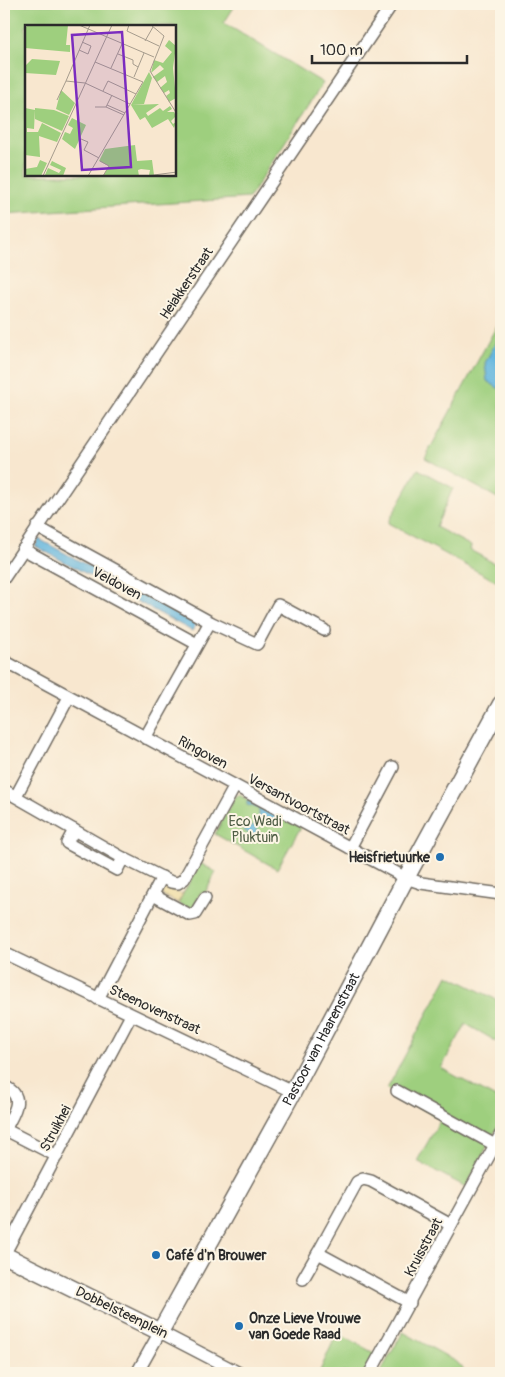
<svg xmlns="http://www.w3.org/2000/svg" width="505" height="1377" viewBox="0 0 505 1377" font-family="Pangolin,sans-serif">
  <style>
    .green { fill: #9ecf7e; stroke: #647d54; fill-rule: evenodd }
    .sand { fill: #eeda9e; stroke: #8c8264 }
    .water { fill: #62b5de; stroke: #467084 }
    .lines { fill: none; stroke-linecap: round; stroke-linejoin: round }
    .street-casing { stroke: #736d64; stroke-width: 14 }
    .secondary-casing { stroke: #736d64; stroke-width: 19 }
    .street { stroke: #fff; stroke-width: 11 }
    .secondary { stroke: #fff; stroke-width: 16 }
    .poi-dot { fill: #1f6fb2; stroke: #fcf5e5; stroke-width: 2 }
    .labels { text-anchor: middle; stroke-width: 4; stroke-linejoin: round; paint-order: stroke }
    .street-label { font-size: 14px; fill: #2b2b2b; stroke: #fcf5e5 }
    .park-label { font-size: 14px; fill: #4e5c44; stroke: #fcf5e5 }
    .poi-label { font-size: 14px; font-weight: bold; fill: #2b2b2b; stroke: #fcf5e5; text-anchor: start }
    .inset-road { fill: none; stroke: #a69c8d; stroke-width: 1 }
    .view { fill: #7b2cbf; fill-opacity: 0.15; stroke: #7b2cbf; stroke-width: 2.5 }
    .inset-edge { fill: none; stroke: #2b2b2b; stroke-width: 2.5 }
  </style>
  <rect width="100%" height="100%" fill="#fcf5e5"/>
  <filter id="ink" filterUnits="userSpaceOnUse"><feTurbulence type="fractalNoise" baseFrequency=".02" numOctaves="2"/><feDisplacementMap in="SourceGraphic" scale="10" xChannelSelector="R" yChannelSelector="G"/><feConvolveMatrix kernelMatrix="1 2 1 2 8 2 1 2 1" color-interpolation-filters="sRGB"/></filter>
  <filter id="wash" filterUnits="userSpaceOnUse"><feTurbulence type="fractalNoise" baseFrequency=".0096" numOctaves="4" result="noise"/><feDisplacementMap in="SourceGraphic" scale="20" xChannelSelector="R" yChannelSelector="G"/><feGaussianBlur stdDeviation="1.12" result="paint"/><feColorMatrix in="noise" values="0 0 0 0 0 0 0 0 0 0 0 0 0 0 0 0 0 1.4 0 .05"/><feComposite in="paint" operator="in"/></filter>
  <g filter="url(#wash)">
    <rect width="100%" height="100%" fill="#f8e7cf"/>
    <g class="green">
      <path d="M4,4H236L224,23L323,83L249,198L4,214ZM175,26V175H26V26Z"/>
      <path d="M501,318V500L425,458Z"/>
      <path d="M418,469L453,488L436,527L471,546L470,550L501,567V584L388,523Z"/>
      <path d="M239,795L301,827L277,869L215,834L235,797Z"/>
      <path d="M200,863L216,872L205,893L201,892L192,910L178,903Z"/>
      <path d="M448,975L501,1002V1044L466,1024L441,1068L501,1101V1120L466,1187L417,1161L441,1119L387,1089Z"/>
      <path d="M403,1332L457,1362L467,1373H380Z"/>
      <path d="M337,1333L376,1354L365,1373H319Z"/>
    </g>
    <path class="sand" d="M162,887H165L181,894L184,892L178,903L162,895L161,891Z"/>
    <g class="water">
      <path d="M501,340V390L487,381L485,363L496,342Z"/>
      <path d="M39,539L196,624L192,631L35,546Z"/>
      <path d="M247,801L278,817L277,821H271L267,823L262,821L259,817V809L252,806L247,805Z"/>
      <path d="M257,822L261,824L256,830C261,839 273,838 280,831L281,832C272,846 255,839 244,830L245,826H253Z"/>
    </g>
  </g>
  <g filter="url(#ink)">
    <g class="lines">
      <g class="street-casing">
        <g id="street">
          <path d="M37,527L210,622"/>
          <path d="M23,549L197,644"/>
          <path d="M4,578L392,4"/>
          <path d="M4,661L406,878L421,883L501,894"/>
          <path d="M145,738L210,622L257,644L278,605L324,630"/>
          <path d="M4,790L123,858L171,882L178,883L184,879L235,786"/>
          <path d="M16,796L69,697"/>
          <path d="M74,830L67,843L117,870L123,858"/>
          <path d="M350,848L393,767"/>
          <path d="M153,895L190,915L195,914L205,898"/>
          <path d="M4,953L293,1092"/>
          <path d="M98,999L162,877"/>
          <path d="M4,1086C27,1097 13,1113 5,1130"/>
          <path d="M397,1091L495,1145"/>
          <path d="M4,1129L57,1156"/>
          <path d="M4,1255L131,1015"/>
          <path d="M303,1279L318,1253"/>
          <path d="M410,1303L318,1253L357,1182L363,1179L371,1181L451,1225"/>
          <path d="M137,1373L160,1332L239,1373"/>
          <path d="M370,1373L501,1134"/>
        </g>
      </g>
      <g class="secondary-casing">
        <g id="secondary">
          <path id="s1" d="M4,1255L160,1332L293,1092L406,878L501,704"/>
        </g>
      </g>
      <use href="#street" class="street"/>
      <use href="#secondary" class="secondary"/>
    </g>
  </g>
  <g class="poi-dot">
    <circle cx="440" cy="857" r="5"/>
    <circle cx="156" cy="1255" r="5"/>
    <circle cx="239" cy="1326" r="5"/>
  </g>
  <g class="labels">
    <g class="street-label">
      <text transform="translate(186 283) rotate(-56)" y="5">Heiakkerstraat</text>
      <text transform="translate(117 583) rotate(28)" y="5">Veldoven</text>
      <text transform="translate(203 752) rotate(28)" y="5">Ringoven</text>
      <text transform="translate(299 804) rotate(28)" y="5">Versantvoortstraat</text>
      <text transform="translate(155 1009) rotate(25)" y="5">Steenovenstraat</text>
      <text dy="5" stroke="none"><textPath href="#s1" startOffset="508">Pastoor van Haarenstraat</textPath></text>
      <text transform="translate(55 1128) rotate(-62)" y="5">Struikhei</text>
      <text transform="translate(423 1247) rotate(-62)" y="5">Kruisstraat</text>
      <text transform="translate(122 1312) rotate(26)" y="5">Dobbelsteenplein</text>
    </g>
    <g class="park-label">
      <text x="255" y="826">Eco Wadi<tspan x="255" dy="16">Pluktuin</tspan></text>
    </g>
    <g class="poi-label">
      <text x="430" y="862" text-anchor="end">Heisfrietuurke</text>
      <text x="166" y="1260">Café d'n Brouwer</text>
      <text x="249" y="1323">Onze Lieve Vrouwe<tspan x="249" dy="16">van Goede Raad</tspan></text>
    </g>
  </g>
  <g transform="translate(25 25)">
    <rect width="151" height="151" fill="#f8e7cf"/>
    <path d="M3,0H43L41,20H45V27L0,23V3ZM144,15L151,21L148,43L151,73L144,77L141,71L145,68L144,65L139,68L135,63L142,57L140,51L132,57L128,52L139,44L135,40L126,48L129,35L138,38L147,27L140,21ZM7,34L35,36L31,50L0,48V41ZM124,47L127,53L119,79L107,80L134,79L121,88L123,91L135,83L138,86L145,81L147,84L142,87H149L151,91L146,96L148,99L151,97L149,103L143,94L127,103L120,92L115,95L106,80ZM36,65L50,78L44,90L31,84ZM0,83L10,85L9,104L2,103V107H13L17,98L36,108L32,117L14,111L15,132L0,130ZM10,83L29,85L44,91L37,106L10,94ZM47,93L61,100L50,124L37,114L40,107L45,109L48,103L43,100ZM110,120L112,136L127,135L129,150H124L125,145L116,144L113,145L114,151H78L84,141L74,136L80,124ZM15,135L22,138L16,151H0V144L12,142ZM27,136L41,143L38,151L20,150L23,143L34,148L36,145L25,140Z" fill="#9ecf7e"/>
    <path class="inset-road" d="M54,0L129,32M104,0L102,6L134,21M126,0L139,11L125,46L152,89M120,16L128,2M54,25L63,29L66,21L57,17M93,29L108,35V39L113,42M86,43L97,19M109,52L119,28M41,56L65,0M78,66L83,56L111,69M32,75L41,56L60,58L105,79M82,80L100,88M70,82H81L87,70M81,82L99,90M56,114L63,117L59,125L74,133M75,136L84,141L78,151M18,151L87,0M63,151L118,57L70,37M121,151L152,147"/>
    <path class="view" d="M97,7L106,142L57,145L47,10Z"/>
    <rect width="151" height="151" class="inset-edge"/>
  </g>
  <rect width="505" height="1377" fill="none" stroke="#fcf5e5" stroke-width="20"/>
  <path d="M312 55v8h155v-8" fill="none" stroke="#2b2b2b" stroke-width="2.5"/>
  <text x="320" y="55" font-size="15" fill="#2b2b2b" stroke="#fcf5e5" stroke-width="4" paint-order="stroke">100 m</text>
</svg>
